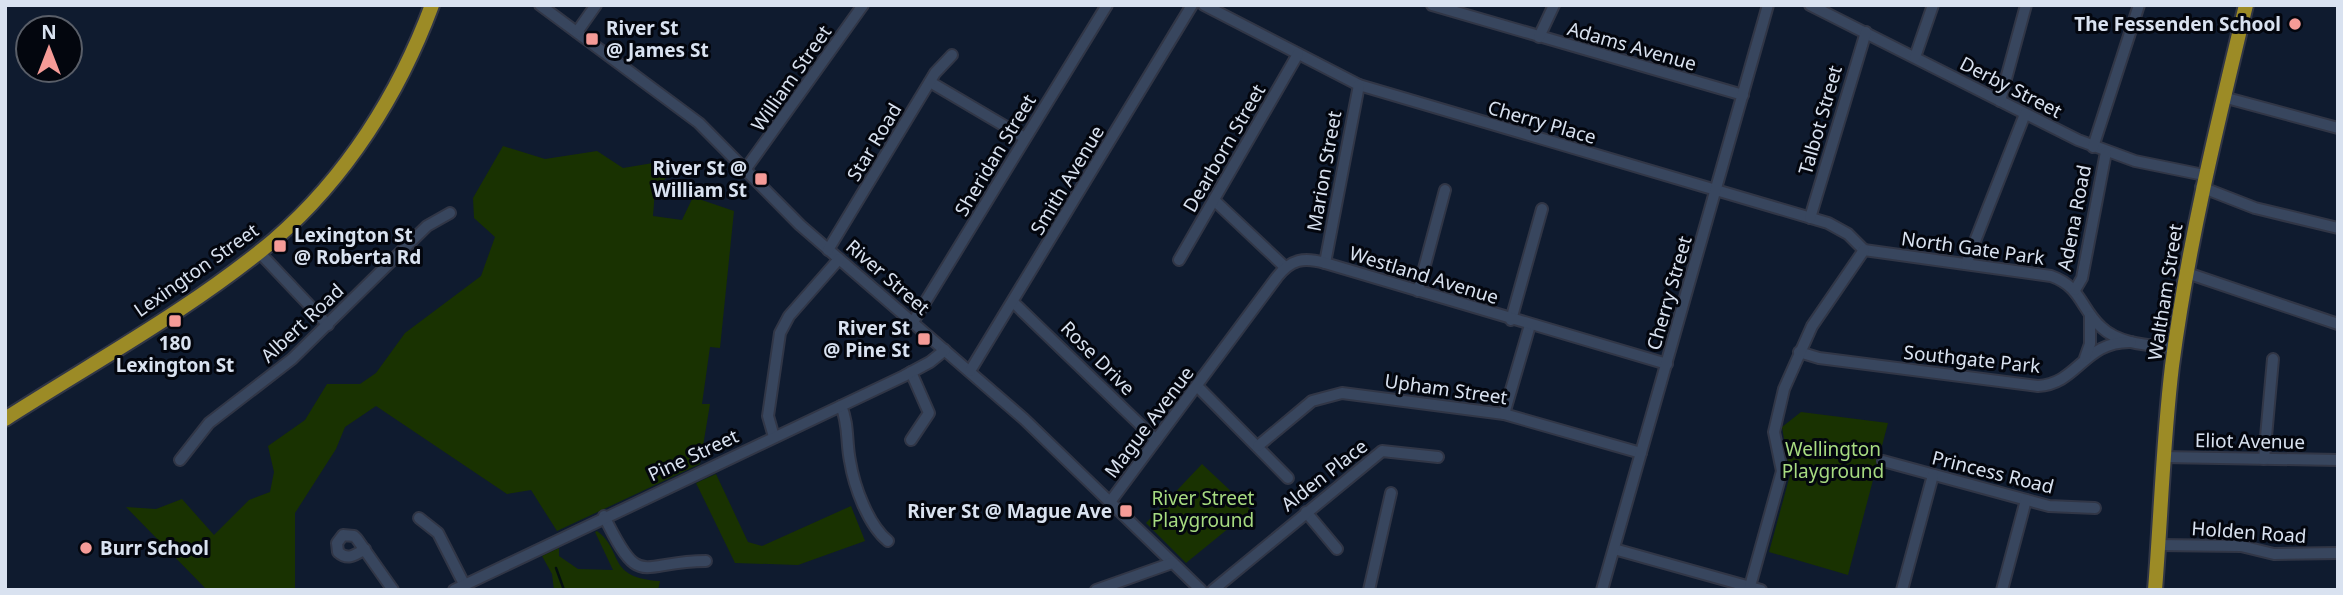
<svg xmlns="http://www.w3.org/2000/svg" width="2343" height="595" viewBox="0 0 2343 595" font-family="'Noto Sans',sans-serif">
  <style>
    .green { fill: #193201 }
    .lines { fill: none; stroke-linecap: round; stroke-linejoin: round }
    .stream { stroke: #040f12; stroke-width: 2.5 }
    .minor-casing { stroke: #313646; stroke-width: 14 }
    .major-casing { stroke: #313646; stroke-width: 18 }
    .minor { stroke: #38465e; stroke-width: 10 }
    .major { stroke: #9c8b26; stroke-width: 14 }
    .poi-dot { fill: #f59b97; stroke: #03060e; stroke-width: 2.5 }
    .labels { text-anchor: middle; stroke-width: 6; stroke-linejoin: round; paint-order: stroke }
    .poi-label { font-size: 19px; font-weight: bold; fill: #d9e2f0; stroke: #03060e; text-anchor: end }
    .street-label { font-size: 19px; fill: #d9e2f0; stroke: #03060e }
    .park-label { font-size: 19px; fill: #a7db81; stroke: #03060e }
  </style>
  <rect width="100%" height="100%" fill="#0f1b2f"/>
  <g class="green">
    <path d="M503,146L545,159L597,151L623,168L665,161L666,178L655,190L653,216L682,220L693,197L734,211L720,348L710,347L702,404H710L700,464L557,531L531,490L507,494L376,406L345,427L336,449L295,513V590H207L126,507L156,509L182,499L214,535L249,500L270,492L274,472L268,446L305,420L327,384H360L376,373L405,333L481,276L495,237L474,218L473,198Z"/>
    <path d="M1801,412L1888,423L1848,575L1769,552L1790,475L1782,427Z"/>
    <path d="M1202,464L1251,510L1186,563L1146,523Z"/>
    <path d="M716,474L748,542L762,546L851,506L865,541L798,565L735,563L696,483Z"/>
    <path d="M597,531C624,551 606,578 660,581L658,590H554L552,574L542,556L559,548V556L578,569L613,570L595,532Z"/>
  </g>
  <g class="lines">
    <path class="stream" d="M556,568L564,590"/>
    <g class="minor-casing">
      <g id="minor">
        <path d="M540,5L699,123L800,225L1024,419L1201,590"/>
        <path d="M1204,5L1359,85L1828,223L1848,234L1864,250"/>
        <path d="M1432,5L1743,95"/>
        <path d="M1810,5L2078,140L2135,161L2204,175"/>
        <path d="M577,32L596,5"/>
        <path d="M1539,37L1554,5"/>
        <path d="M1915,57L1933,5"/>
        <path d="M930,82L1025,138"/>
        <path d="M2223,97L2338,128"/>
        <path d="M2000,101L2026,5"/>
        <path d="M2093,147L2139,5"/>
        <path d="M745,170L863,5"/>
        <path d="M2201,187L2255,208L2338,228"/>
        <path d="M1215,201L1285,267"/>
        <path d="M1810,218L1866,32"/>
        <path d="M828,250L935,73L952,55"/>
        <path d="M1864,250L2051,276C2082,287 2080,308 2101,327C2120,345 2150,345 2175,348"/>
        <path d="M259,252L328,325"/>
        <path d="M1179,260L1298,54"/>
        <path d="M1325,263L1359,85"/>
        <path d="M1966,264L2025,114"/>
        <path d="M2187,273L2338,324"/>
        <path d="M2075,290L2082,278L2106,152"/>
        <path d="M1418,291L1445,190"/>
        <path d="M1014,303L1156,440"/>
        <path d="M1511,320L1542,209"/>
        <path d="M913,322L1107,5"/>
        <path d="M1799,352L1819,358L2038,386C2078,384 2084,341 2131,342"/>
        <path d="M2085,358L2090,344V316"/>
        <path d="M970,371L1192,5"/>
        <path d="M911,372L929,413L911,440"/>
        <path d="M1197,386L1288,478"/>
        <path d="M841,406C849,424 846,442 850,461C854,486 868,525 888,541"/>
        <path d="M1504,414L1530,325"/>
        <path d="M774,437L768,416L780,333L789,316L839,259"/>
        <path d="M1258,446L1312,401L1342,393L1504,414L1641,453"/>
        <path d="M2163,457L2338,460"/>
        <path d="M2264,459L2273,359"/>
        <path d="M180,460L209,423L292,359L427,226L450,213"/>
        <path d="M1883,461L2049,506L2095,508"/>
        <path d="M1110,502L1277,277C1291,259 1304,257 1325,263L1667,364"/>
        <path d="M1306,512L1337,549"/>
        <path d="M604,516C641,592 639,561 706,561"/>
        <path d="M419,518L438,533L464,584"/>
        <path d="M2157,545L2241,546L2274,554L2338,553"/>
        <path d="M365,549C355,555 348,561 338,552L337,543L343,535L354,536L357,539L393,590"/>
        <path d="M1614,549L1761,590"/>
        <path d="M454,590L904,376L930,362L945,350"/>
        <path d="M1096,590L1172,563"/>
        <path d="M1213,590L1382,451L1438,457"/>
        <path d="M1369,590L1391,493"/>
        <path d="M1602,590L1768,5"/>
        <path d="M1749,590L1782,471L1774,432L1784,389L1812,326L1864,250"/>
        <path d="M1902,590L1933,475"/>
        <path d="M2002,590L2026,500"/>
      </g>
    </g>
    <g class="major-casing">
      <g id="major">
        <path d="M5,419C94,362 193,308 274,240C346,178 399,94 432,5"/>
        <path d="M2155,590C2161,515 2163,441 2172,366C2188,244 2217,125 2246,5"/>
      </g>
    </g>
    <use href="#minor" class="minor"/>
    <use href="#major" class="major"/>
  </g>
  <g class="poi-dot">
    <circle cx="2295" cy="24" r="7"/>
    <rect x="585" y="32" width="14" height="14" rx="3.5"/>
    <rect x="754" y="172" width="14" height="14" rx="3.5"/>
    <rect x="273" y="239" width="14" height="14" rx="3.5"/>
    <rect x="168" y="314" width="14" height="14" rx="3.5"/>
    <rect x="917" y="332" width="14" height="14" rx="3.5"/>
    <rect x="1119" y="504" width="14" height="14" rx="3.5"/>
    <circle cx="86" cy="548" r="7"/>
  </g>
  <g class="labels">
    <g class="poi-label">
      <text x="2281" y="31">The Fessenden School</text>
      <text x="606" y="35" text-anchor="start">River St<tspan x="606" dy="22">@ James St</tspan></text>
      <text x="747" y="175">River St @<tspan x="747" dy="22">William St</tspan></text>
      <text x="294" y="242" text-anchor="start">Lexington St<tspan x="294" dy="22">@ Roberta Rd</tspan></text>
      <text x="910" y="335">River St<tspan x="910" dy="22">@ Pine St</tspan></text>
      <text x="175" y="350" text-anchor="middle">180<tspan x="175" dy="22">Lexington St</tspan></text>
      <text x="1112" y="518">River St @ Mague Ave</text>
      <text x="100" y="555" text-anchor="start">Burr School</text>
    </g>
    <g class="street-label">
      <text transform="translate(1632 46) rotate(16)" y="7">Adams Avenue</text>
      <text transform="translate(791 78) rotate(-55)" y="7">William Street</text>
      <text transform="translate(2011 87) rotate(27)" y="7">Derby Street</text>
      <text transform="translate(1820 120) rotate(-74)" y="7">Talbot Street</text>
      <text transform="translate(1542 122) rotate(16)" y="7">Cherry Place</text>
      <text transform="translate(874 142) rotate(-59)" y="7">Star Road</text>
      <text transform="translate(1224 148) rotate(-60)" y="7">Dearborn Street</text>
      <text transform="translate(995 155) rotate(-59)" y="7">Sheridan Street</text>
      <text transform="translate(1324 171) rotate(-80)" y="7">Marion Street</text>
      <text transform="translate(1067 180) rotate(-59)" y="7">Smith Avenue</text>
      <text transform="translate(2074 218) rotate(-79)" y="7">Adena Road</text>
      <text transform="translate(1973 248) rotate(8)" y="7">North Gate Park</text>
      <text transform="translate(196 270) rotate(-35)" y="7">Lexington Street</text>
      <text transform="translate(1424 275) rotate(17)" y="7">Westland Avenue</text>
      <text transform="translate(888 277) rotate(41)" y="7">River Street</text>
      <text transform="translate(2165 292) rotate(-81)" y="7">Waltham Street</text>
      <text transform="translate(1669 293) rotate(-74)" y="7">Cherry Street</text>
      <text transform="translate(302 323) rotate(-43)" y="7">Albert Road</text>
      <text transform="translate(1098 358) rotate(45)" y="7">Rose Drive</text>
      <text transform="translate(1972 359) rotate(6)" y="7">Southgate Park</text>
      <text transform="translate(1446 389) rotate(8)" y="7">Upham Street</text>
      <text transform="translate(1149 422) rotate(-53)" y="7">Mague Avenue</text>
      <text transform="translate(2250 441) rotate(1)" y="7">Eliot Avenue</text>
      <text transform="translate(693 455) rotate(-25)" y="7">Pine Street</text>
      <text transform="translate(1993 472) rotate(14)" y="7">Princess Road</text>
      <text transform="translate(1324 475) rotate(-38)" y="7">Alden Place</text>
      <text transform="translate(2249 532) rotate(4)" y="7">Holden Road</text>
    </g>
    <g class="park-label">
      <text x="1833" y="456">Wellington<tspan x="1833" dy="22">Playground</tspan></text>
      <text x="1203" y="505">River Street<tspan x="1203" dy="22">Playground</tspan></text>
    </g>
  </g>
  <rect width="2343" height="595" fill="none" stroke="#d9e2f0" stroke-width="14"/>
  <g transform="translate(49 49)"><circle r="33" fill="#03060e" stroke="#595e68" stroke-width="2"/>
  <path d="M0-5L12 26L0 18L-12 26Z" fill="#f59b97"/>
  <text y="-10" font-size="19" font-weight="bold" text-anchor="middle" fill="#d9e2f0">N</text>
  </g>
</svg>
